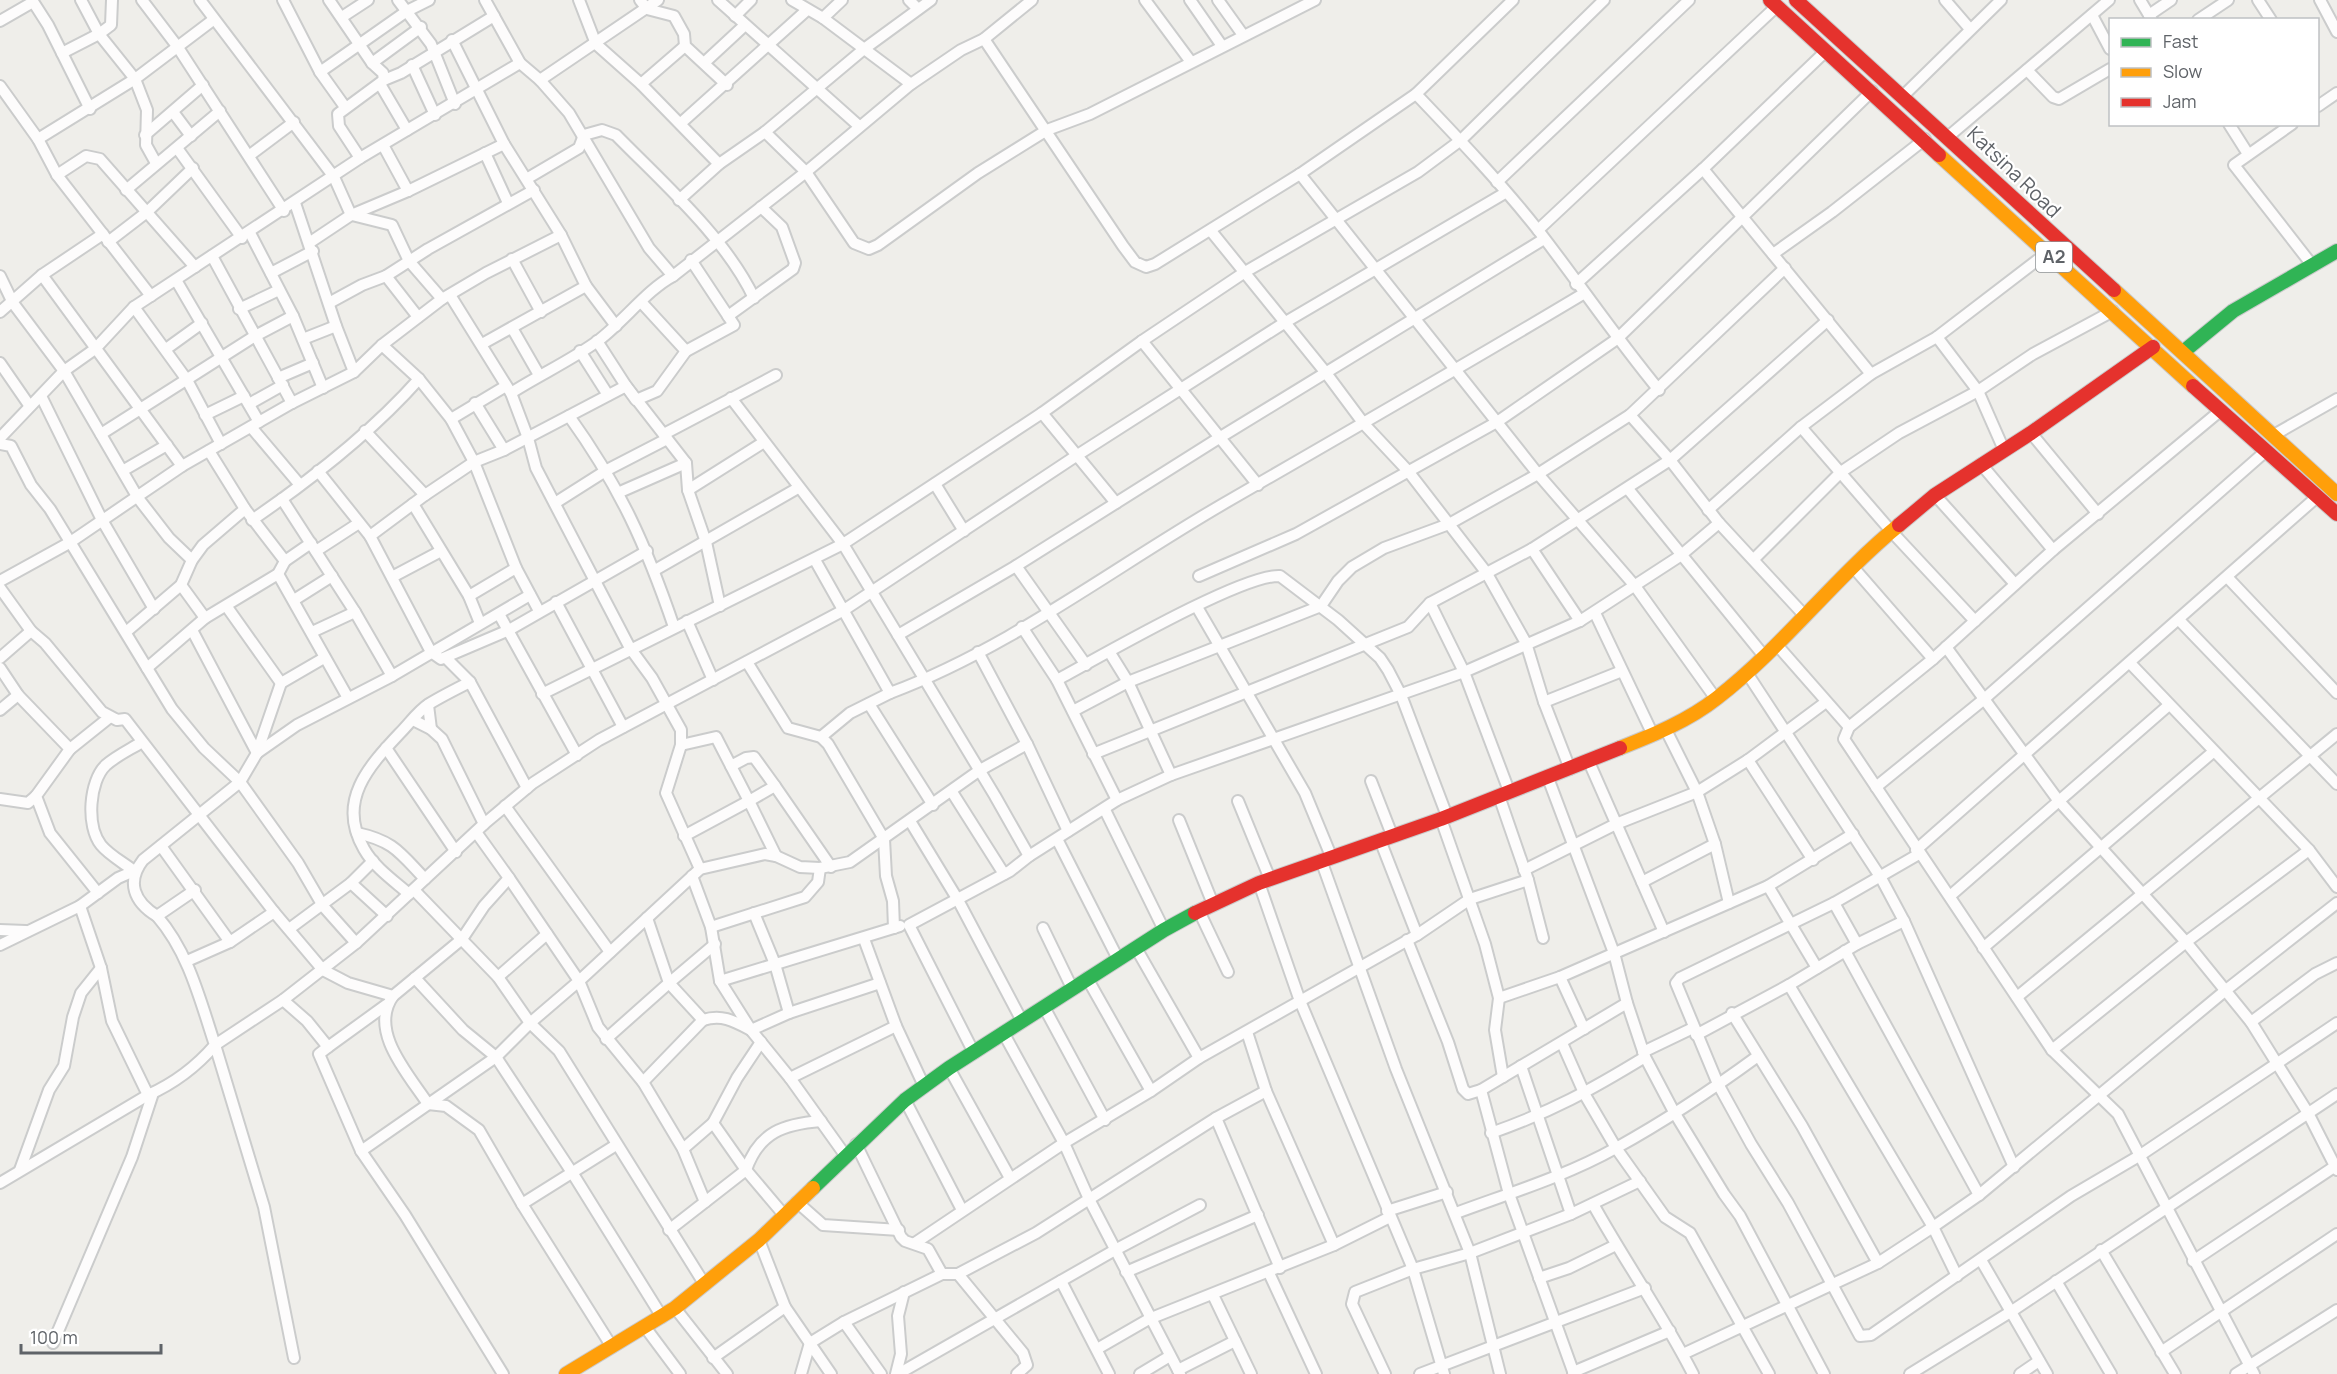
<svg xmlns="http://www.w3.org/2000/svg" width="2337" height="1374" viewBox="0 0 2337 1374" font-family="Manrope,sans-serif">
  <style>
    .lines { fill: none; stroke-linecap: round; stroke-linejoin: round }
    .street-casing { stroke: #cbcccc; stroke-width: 14 }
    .fast-casing { stroke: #cacacb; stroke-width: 16 }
    .slow-casing { stroke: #cacacb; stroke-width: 16 }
    .jam-casing { stroke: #cacacb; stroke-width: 16 }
    .street { stroke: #fdfcfc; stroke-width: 10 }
    .fast { stroke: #30b455; stroke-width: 14 }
    .slow { stroke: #ff9f0a; stroke-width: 14 }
    .jam { stroke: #e5322d; stroke-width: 14 }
    .labels { text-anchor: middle; stroke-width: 4.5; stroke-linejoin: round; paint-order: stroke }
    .shield { fill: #fff; stroke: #8f9295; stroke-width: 1.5 }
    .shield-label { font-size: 18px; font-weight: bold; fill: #5f6368 }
    .street-label { font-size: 20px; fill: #5f6368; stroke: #fff }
  </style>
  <rect width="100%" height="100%" fill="#efeeea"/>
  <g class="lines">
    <g class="street-casing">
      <g id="street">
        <path d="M32,0L48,25L90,109"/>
        <path d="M81,0L99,34L135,79L147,110L146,145L156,163"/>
        <path d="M142,0L177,46L284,211"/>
        <path d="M200,0L334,177L351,215"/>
        <path d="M283,0L320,72L345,107"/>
        <path d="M329,0L372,63L383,73L384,80"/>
        <path d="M398,0L431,44L455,104"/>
        <path d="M485,0L520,63L540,80L569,113L649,248L673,276"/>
        <path d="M579,0L596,44L641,84L719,164"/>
        <path d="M640,0L647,9L674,16L684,34L685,46L727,85"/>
        <path d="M718,0L859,126"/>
        <path d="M792,0L823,18L911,84"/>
        <path d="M909,0L918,9"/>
        <path d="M1145,0L1191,62"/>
        <path d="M1190,0L1222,46"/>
        <path d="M1218,0L1243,35"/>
        <path d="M1945,0L1970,29"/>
        <path d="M2140,0L2152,20"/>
        <path d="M2258,0L2271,20"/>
        <path d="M2320,0L2337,32"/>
        <path d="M2092,15L2110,49"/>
        <path d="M2149,15L2171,0"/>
        <path d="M735,16L751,0"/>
        <path d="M342,17L368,0"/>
        <path d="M823,18L842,0"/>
        <path d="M2198,20L2228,0"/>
        <path d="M0,21L33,2"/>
        <path d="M984,39L1123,246L1135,262L1146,267L1155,264L1300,174L1416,94L1513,0"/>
        <path d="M452,40L504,144L561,235L586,286L482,344"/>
        <path d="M62,53L99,34L111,25L112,0"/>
        <path d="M372,63L421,27"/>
        <path d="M704,63L745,25"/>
        <path d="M412,65L435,115"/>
        <path d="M2027,70L2053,97L2059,99L2110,69"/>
        <path d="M320,72L407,11L429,0"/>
        <path d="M540,80L658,0"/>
        <path d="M380,84L407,130"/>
        <path d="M641,84L685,46"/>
        <path d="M0,86L38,139L57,175L151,296"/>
        <path d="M1416,94C1458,138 1500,182 1538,230C1579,283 1616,338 1659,390"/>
        <path d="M1904,95L2001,0"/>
        <path d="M2318,106L2337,93"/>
        <path d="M173,112L191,136"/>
        <path d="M681,123L807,10"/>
        <path d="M2229,124L2248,154"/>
        <path d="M2292,124L2234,165L2312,265"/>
        <path d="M765,132L806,172L854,243L869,249L878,245L978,173L1047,130L1090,114L1315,0"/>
        <path d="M145,135L203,85"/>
        <path d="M584,135L602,130L616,135C663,183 725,237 754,298"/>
        <path d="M1949,136L2109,0"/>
        <path d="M38,139L135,79L213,20"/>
        <path d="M383,145L408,191"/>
        <path d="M177,148L242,238"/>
        <path d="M485,153L508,203"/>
        <path d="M250,155L294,122"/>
        <path d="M360,158L339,126L338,114L384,80L401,73L494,16"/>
        <path d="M1703,169L1871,374"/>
        <path d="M1300,174L1538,474L1635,586L1716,699"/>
        <path d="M57,175L86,156L100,159L195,267"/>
        <path d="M528,178L579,148L584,135"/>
        <path d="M1497,182L1689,0"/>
        <path d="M126,190L220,111"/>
        <path d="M679,200L719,164L765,132L864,49L931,0"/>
        <path d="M295,203L336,326L354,372"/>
        <path d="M352,215L392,225L409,261L442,299"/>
        <path d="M1538,230L1777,6"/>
        <path d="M1211,231L1326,373L1364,424L1408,471L1486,572L1526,643L1544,702L1570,769"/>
        <path d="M250,233L293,316L323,388"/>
        <path d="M108,242L147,212L193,168"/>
        <path d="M309,243L351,215L408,191L504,144"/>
        <path d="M1773,254L1832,212L1925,139"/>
        <path d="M212,256L292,403"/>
        <path d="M512,259L541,312"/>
        <path d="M271,273L313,251"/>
        <path d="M42,275L182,466"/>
        <path d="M0,276L13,303L64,371L138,498L169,538L192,560"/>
        <path d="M386,276L418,317"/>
        <path d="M176,280L259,422"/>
        <path d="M1576,284L1703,169L1826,51"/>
        <path d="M586,286L616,326"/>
        <path d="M450,295L511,393L528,438L536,468L630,648L652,678L681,730V745L666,793L700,869"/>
        <path d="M329,303L362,285L386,276L428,249L534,190"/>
        <path d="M642,303L686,351"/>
        <path d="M134,307L187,380L221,444"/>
        <path d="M239,309L279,290"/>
        <path d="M0,312L42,275L103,234"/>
        <path d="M728,316L793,269L795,263L782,227L761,207"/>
        <path d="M512,328L539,375"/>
        <path d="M1937,337L1978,391L2004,450"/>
        <path d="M303,339L336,326"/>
        <path d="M597,341L626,386L686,463L688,490L706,542L720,606"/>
        <path d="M1142,341L1258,485"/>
        <path d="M382,345L419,379L451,419L474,462L516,568L539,611"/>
        <path d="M166,349L202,323"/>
        <path d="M580,351L608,395"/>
        <path d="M0,363L29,405"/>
        <path d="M278,378L313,363"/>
        <path d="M511,393C539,375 572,360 599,340C624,321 648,289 673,276L806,172L911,84L961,50L984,39L1032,0"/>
        <path d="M41,396L102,520L154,609"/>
        <path d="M731,398L843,544L995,796L1029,856L1117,800"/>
        <path d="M475,403L504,450"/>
        <path d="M249,404L283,385"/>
        <path d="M2220,411L2053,550L1933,659L1849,727L1844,739L2052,1050L2118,1114L2254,1374"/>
        <path d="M1042,413L1116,503"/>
        <path d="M205,415L244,396"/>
        <path d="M1630,415L1670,460L1719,523L1805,616"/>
        <path d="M569,416C620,487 646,545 674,627"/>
        <path d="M451,419L506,386"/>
        <path d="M251,427L300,485"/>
        <path d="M1801,427L1891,531L1975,621"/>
        <path d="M365,431L425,495"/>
        <path d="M2031,433L2098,514"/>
        <path d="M101,434L255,336L293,316"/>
        <path d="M664,434L776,375"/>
        <path d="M2272,436L2337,399"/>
        <path d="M0,438L64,371L95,349L134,307L360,158L520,63"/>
        <path d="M0,444L11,446L31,485L50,509L172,709L204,748L240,782L298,863L323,906L356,943"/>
        <path d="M209,451L245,509L285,561"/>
        <path d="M1981,464L2053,550"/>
        <path d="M124,470L167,445"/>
        <path d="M318,471L370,536L431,652L441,659L509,630L647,551"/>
        <path d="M935,484L964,531"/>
        <path d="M1628,489L1764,656"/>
        <path d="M688,490L764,442"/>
        <path d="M620,492L686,463"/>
        <path d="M1935,495L2015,584"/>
        <path d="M282,499L355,612L392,676"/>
        <path d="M555,503L607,470L667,439"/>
        <path d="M413,504L469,596L480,623"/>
        <path d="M1708,510L1801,427L1871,374L1937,337L2048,252"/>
        <path d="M252,520C312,479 371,433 419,379"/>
        <path d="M370,536L425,495L474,462L504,450L626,386L636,400L657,391L686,351L734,325L691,260"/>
        <path d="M1532,549L1580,621"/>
        <path d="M316,551L359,523"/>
        <path d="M1754,559L1841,472L1899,433L1978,391L2033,354L2113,311"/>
        <path d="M815,560L890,693C1011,648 1118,564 1230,500C1348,432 1466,364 1583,294"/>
        <path d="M1016,566L1086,665"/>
        <path d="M1853,567L1933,659"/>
        <path d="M655,570L798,488"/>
        <path d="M278,574L348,698"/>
        <path d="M1199,576L1296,534L1497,422L1617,339L1872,91"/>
        <path d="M392,577L441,551"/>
        <path d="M2228,578L2337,693"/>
        <path d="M0,581L69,543L182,466L292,403L354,372L382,345L442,299L486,273L561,235"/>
        <path d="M181,585L205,618"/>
        <path d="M0,588L31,631L45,643L102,712L117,720L125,719L274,912L323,970L348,983L393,996"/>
        <path d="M469,596L516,568"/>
        <path d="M294,600L332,576"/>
        <path d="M556,602L623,727"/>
        <path d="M1430,603L1464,672L1509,791"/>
        <path d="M227,607L281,683L324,658"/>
        <path d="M1197,607L1305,793L1331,856"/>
        <path d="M1595,613L1653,735"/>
        <path d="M499,614L577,755"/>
        <path d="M687,621L713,680"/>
        <path d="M2180,621L2337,784"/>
        <path d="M1022,627L1057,680C1098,658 1242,574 1280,576L1338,620L1380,658L1388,670L1401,695L1447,816"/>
        <path d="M192,630L257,753"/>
        <path d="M126,632L181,585L192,560L203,545L245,509"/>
        <path d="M312,632L355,612"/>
        <path d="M898,635L1016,566L1219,438L1544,239"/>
        <path d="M1777,645L1849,727"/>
        <path d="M1946,647L2058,800L2186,942L2251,1022L2308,1113L2337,1170"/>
        <path d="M978,652L1027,744L1068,831"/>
        <path d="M1110,653L1128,682L1171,775"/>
        <path d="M0,658L31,631"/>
        <path d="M447,659L470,682L527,788"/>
        <path d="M747,662L788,728L821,737L828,744L884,839L886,876L893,901L894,928"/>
        <path d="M2130,663L2309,850L2337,887"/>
        <path d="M0,668L18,695L70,749L36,796L50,833L98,893"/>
        <path d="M147,668L205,618L278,574L285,561L311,543"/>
        <path d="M1747,673L1881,878L1904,921L2014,1167"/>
        <path d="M1057,680L1117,800L1171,775L1464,672L1580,621L1680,556L1719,523"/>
        <path d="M542,694L843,544L1042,413L1142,341L1245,272L1418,172L1461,140L1604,0"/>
        <path d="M1544,702L1622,671"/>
        <path d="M869,704L933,805"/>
        <path d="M428,705L431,729"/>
        <path d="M0,710L18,695"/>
        <path d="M1073,711L1128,682L1321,606L1338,581L1352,567L1384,548L1449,524L1538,474L1630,415L1785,268"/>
        <path d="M413,720L431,729L442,739L484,824"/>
        <path d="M1666,730L1697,792L1715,844L1729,903"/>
        <path d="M821,737L850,713L890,693"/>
        <path d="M681,745L716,737L749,801L775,786L831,867"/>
        <path d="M386,748L456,852"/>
        <path d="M70,749L110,717"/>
        <path d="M257,753L297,725L392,676L530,595"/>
        <path d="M1093,754L1408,627L1430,603L1532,549L1670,460L1828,320"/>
        <path d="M1748,760L1813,860"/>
        <path d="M1589,762L1664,932"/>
        <path d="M731,766L746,758L754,757L775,786"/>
        <path d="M1548,778L1614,953L1627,1003L1645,1057L1674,1112L1724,1194L1740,1216L1824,1374"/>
        <path d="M1371,781L1392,835"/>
        <path d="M1876,787L1983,700L2266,451"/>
        <path d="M952,792L1004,874"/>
        <path d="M1499,796L1528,880L1543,938"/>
        <path d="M0,799L28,803L36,796"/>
        <path d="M1238,801L1270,879"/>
        <path d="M505,806L610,952"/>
        <path d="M1105,810L1164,930"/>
        <path d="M1441,819L1485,944L1499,998L1495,1030L1503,1077"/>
        <path d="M1179,820L1213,904"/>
        <path d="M910,821L958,900L1022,1021"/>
        <path d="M357,833C394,841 400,853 425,879"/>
        <path d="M684,836L749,801L776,856"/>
        <path d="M1057,839L1118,959"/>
        <path d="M1380,840L1417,935"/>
        <path d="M161,846L230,942"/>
        <path d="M1916,850L2318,496"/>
        <path d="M1919,854L1834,903L1680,978L1676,983L1718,1084L1751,1144L1788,1203L1860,1336L1871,1335L2071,1196L2139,1156L2337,1023"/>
        <path d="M1321,860L1396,1069L1470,1253L1500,1374"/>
        <path d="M1524,870L1616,824L1697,792L1748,760L1826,702"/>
        <path d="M692,876L711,927L720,981L751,1030L790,1078"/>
        <path d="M1642,882L1715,844"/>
        <path d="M351,883L387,916"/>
        <path d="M1259,883L1300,1001L1413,1269L1444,1374"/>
        <path d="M1768,886L1817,968"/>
        <path d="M195,890L157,916C134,902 126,882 143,860L240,782L257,753L281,683"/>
        <path d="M414,890L498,977L530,1023L559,1051L705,1285"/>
        <path d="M409,894C394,881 374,867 364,849C336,801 369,766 400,733C409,724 418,711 429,704C442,696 456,689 470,682"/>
        <path d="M1950,896L2169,705"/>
        <path d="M1834,903L1857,944"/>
        <path d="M80,906L101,968L112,1021L148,1095"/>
        <path d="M1199,911L1228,972"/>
        <path d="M754,913L775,964L789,1013"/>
        <path d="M711,927L805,897L818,882L820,868"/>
        <path d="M1043,928L1072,988"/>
        <path d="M289,929L351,883L373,861"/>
        <path d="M0,930L26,931"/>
        <path d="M864,939L896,1026L924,1086"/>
        <path d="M1407,940L1448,1042L1463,1089L1468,1094L1481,1090L1627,1003"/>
        <path d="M0,945L80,906L118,878L134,871C124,863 109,855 101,845C86,826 89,781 106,765C116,756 131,749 142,742"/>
        <path d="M1136,948L1199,1058"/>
        <path d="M1983,948L2213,752"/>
        <path d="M1845,951L1979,1195"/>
        <path d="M187,961L230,942L274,912"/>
        <path d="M498,977L547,934"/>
        <path d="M1560,977L1584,1029"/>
        <path d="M415,978L463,1030L496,1057L573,1174L662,1317"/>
        <path d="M1087,978L1151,1091"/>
        <path d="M720,981L900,926"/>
        <path d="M1789,985L1933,1227L1957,1276"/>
        <path d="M2017,997L2337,734"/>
        <path d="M1499,998L1560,977L1768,886L1853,834"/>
        <path d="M283,1000L307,1021L328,1047L319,1054L361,1151L405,1215L503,1374"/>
        <path d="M1044,1007L1105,1120"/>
        <path d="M1732,1013L1802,1126L1878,1263"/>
        <path d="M703,1020C722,1014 734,1021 751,1030L789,1013L880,983"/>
        <path d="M2251,1022L2315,974L2337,963"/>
        <path d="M1247,1032L1266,1091L1334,1245"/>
        <path d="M1004,1034L1064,1143L1089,1199L1180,1374"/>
        <path d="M1696,1035L1789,985L1857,944L1904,921"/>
        <path d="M606,1039L669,983L647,918"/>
        <path d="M1562,1043L1585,1095L1616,1148L1665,1217L1690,1233L1769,1374"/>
        <path d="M328,1047L386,1005"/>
        <path d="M2052,1050L2186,942L2309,850"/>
        <path d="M1643,1052L1693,1028"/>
        <path d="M974,1053L909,925L1010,871L1029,856"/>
        <path d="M1521,1066L1571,1214"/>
        <path d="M949,1068L1010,1178"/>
        <path d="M643,1082L703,1020L669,983L715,944"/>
        <path d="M1481,1090L1509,1194L1574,1374"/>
        <path d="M905,1100L962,1210"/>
        <path d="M428,1104C409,1075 368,1031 393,996L462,939L484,906L509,878L476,832"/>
        <path d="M428,1104L446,1106L479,1130L522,1204L612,1347"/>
        <path d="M1216,1118L1280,1268"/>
        <path d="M713,1123L737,1078L761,1042"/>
        <path d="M1491,1133C1551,1112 1591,1090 1645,1057"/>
        <path d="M856,1144L901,1237L905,1241L928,1249L942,1274"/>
        <path d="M683,1149L713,1123L746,1170C759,1132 784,1124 821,1121"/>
        <path d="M361,1151L496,1057L530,1023L579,981L509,878"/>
        <path d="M845,1155L790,1078L896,1026"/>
        <path d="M20,1170L49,1090L64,1066L73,1017L81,993L101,968"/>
        <path d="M0,1183L148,1095C175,1083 196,1067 215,1045C200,1000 189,953 157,916"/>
        <path d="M705,1202L746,1170L784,1215"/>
        <path d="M797,1202L823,1225L899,1230"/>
        <path d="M522,1204L616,1145"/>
        <path d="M1593,1204C1625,1262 1663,1315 1693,1374"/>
        <path d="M1387,1211L1447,1192"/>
        <path d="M1456,1213C1510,1193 1566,1176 1616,1148C1665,1121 1713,1089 1758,1056"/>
        <path d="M669,1230L705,1202L683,1149L643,1082L598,1027L579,981L700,869L765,854L776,856L800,867L820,868L850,862L980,770L1027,744"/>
        <path d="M759,1240L785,1307L831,1374"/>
        <path d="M915,1243L1064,1143L1151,1091L1199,1058L1417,935L1470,899L1528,880"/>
        <path d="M2101,1250L2175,1374"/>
        <path d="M1981,1260L2047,1374"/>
        <path d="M2193,1261L2337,1165"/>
        <path d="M1126,1272L1258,1215"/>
        <path d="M1269,1273L1316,1374"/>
        <path d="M958,1274L1023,1353L1027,1365L1017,1374"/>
        <path d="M1539,1278L1569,1268L1616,1245"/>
        <path d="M1061,1281L1109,1374"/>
        <path d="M2056,1281L2111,1374"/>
        <path d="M1213,1295L1251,1374"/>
        <path d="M675,1308L727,1374"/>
        <path d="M844,1322L881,1374"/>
        <path d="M645,1327L680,1374"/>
        <path d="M53,1343L132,1157L153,1093"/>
        <path d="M1097,1349L1149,1319L1334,1245L1390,1217"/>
        <path d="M2161,1352L2337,1234"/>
        <path d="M1683,1354L1878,1263L1933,1227L1979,1195L2226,990L2337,903"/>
        <path d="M294,1358L264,1207L215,1045L283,1000L356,943L484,824L533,783L599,740L844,610L1076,456L1284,323L1505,193"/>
        <path d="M713,1358L785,1307"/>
        <path d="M1178,1370L1235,1341"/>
        <path d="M1573,1372L1670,1331"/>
        <path d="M801,1374L810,1343L844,1322L942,1274H958L1036,1233L1216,1118L1266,1091"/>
        <path d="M896,1374L901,1354L898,1316L904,1292"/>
        <path d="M898,1374L1115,1250L1200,1205"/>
        <path d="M1140,1374L1170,1356"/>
        <path d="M1385,1374L1352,1304L1355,1292L1413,1269L1470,1253L1571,1214L1640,1181"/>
        <path d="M1420,1374L1645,1288"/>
        <path d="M1910,1374L2012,1311L2337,1094"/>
        <path d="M2020,1374L2039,1361"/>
        <path d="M2236,1374L2337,1310"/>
      </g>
    </g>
    <g class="fast-casing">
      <g id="fast">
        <path d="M2183,352L2233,311L2337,251"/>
        <path d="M813,1188L905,1100L949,1068L1164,930L1195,913"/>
      </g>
    </g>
    <g class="slow-casing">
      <g id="slow">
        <path d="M1939,155L2193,386"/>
        <path d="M2114,290L2337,494"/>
        <path d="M1620,748C1653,735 1688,721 1717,698C1783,647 1834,578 1899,525"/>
        <path d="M566,1374L675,1308L759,1240L813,1188"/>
      </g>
    </g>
    <g class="jam-casing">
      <g id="jam">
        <path d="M1770,0L1939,155"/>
        <path d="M1796,0L2114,290"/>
        <path d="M2193,386L2337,514"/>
        <path d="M1899,525L1935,495L2031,433L2153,347"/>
        <path d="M1195,913L1259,883L1441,819L1620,748"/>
      </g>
    </g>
    <use href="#street" class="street"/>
    <use href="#fast" class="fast"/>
    <use href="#slow" class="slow"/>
    <use href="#jam" class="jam"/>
  </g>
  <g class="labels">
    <rect class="shield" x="2036" y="242" width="36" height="30" rx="4.5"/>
    <g class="shield-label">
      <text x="2054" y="263">A2</text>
    </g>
    <g class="street-label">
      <text transform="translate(2014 172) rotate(44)" y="7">Katsina Road</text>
    </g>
  </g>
  <rect x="2109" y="18" width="210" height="108" fill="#ffffff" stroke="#bfc1c3" stroke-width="1.5"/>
  <rect x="2121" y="38" width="30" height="9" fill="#30b455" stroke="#bfc1c3" stroke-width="1.5"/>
  <text x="2163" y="48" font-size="18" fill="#5f6368">Fast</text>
  <rect x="2121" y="68" width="30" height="9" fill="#ff9f0a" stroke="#bfc1c3" stroke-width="1.5"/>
  <text x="2163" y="78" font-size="18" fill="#5f6368">Slow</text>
  <rect x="2121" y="98" width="30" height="9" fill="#e5322d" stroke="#bfc1c3" stroke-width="1.5"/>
  <text x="2163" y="108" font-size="18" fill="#5f6368">Jam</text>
  <path d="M21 1344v9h140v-9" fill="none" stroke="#5f6368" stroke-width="3"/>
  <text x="30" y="1344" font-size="18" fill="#5f6368" stroke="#ffffff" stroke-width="4.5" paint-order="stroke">100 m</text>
</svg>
